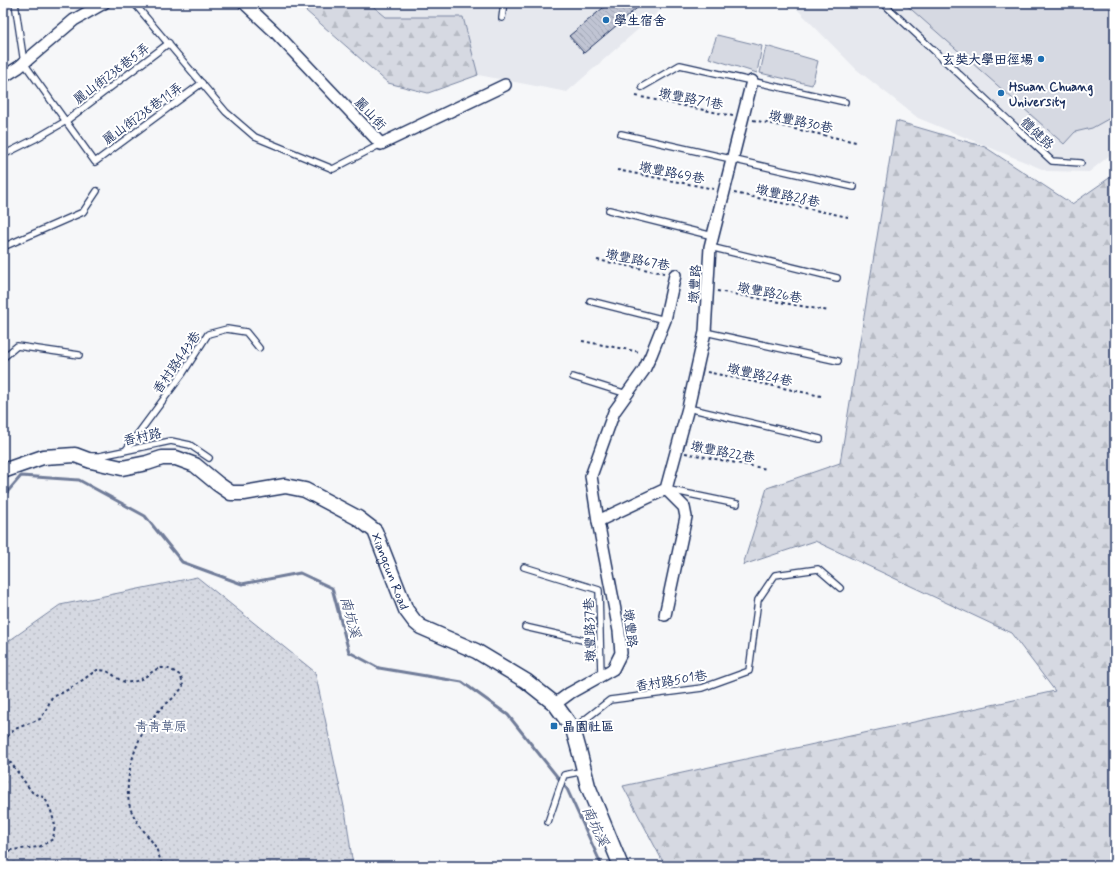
<svg xmlns="http://www.w3.org/2000/svg" width="1118" height="869" viewBox="0 0 1118 869" font-family="Mynerve,'LXGW WenKai TC',sans-serif">
  <style>
    .built { fill: #e6e8ee }
    .grass { fill: url(#grass-dots); stroke: #7884a0 }
    .forest { fill: url(#forest-firs); stroke: #7884a0 }
    .pitch { fill: #d6d9e2; stroke: #7884a0 }
    .lines { fill: none; stroke-linecap: round; stroke-linejoin: round }
    .stream { stroke: #707c99; stroke-width: 3 }
    .building { fill: url(#building-back-hatch); stroke: #1b2f5e }
    .service-casing { stroke: #1b2f5e; stroke-width: 8 }
    .minor-casing { stroke: #1b2f5e; stroke-width: 14 }
    .tertiary-casing { stroke: #1b2f5e; stroke-width: 17 }
    .path { stroke: #1b2f5e; stroke-width: 2; stroke-dasharray: 3 3; stroke-linecap: butt }
    .service { stroke: #fff; stroke-width: 5.5 }
    .minor { stroke: #fff; stroke-width: 11 }
    .tertiary { stroke: #fff; stroke-width: 14 }
    .poi-dot { fill: #1f6fb2; stroke: #fff; stroke-width: 1.5 }
    .labels { text-anchor: middle; stroke-width: 4; stroke-linejoin: round; paint-order: stroke }
    .poi-label { font-size: 13px; font-weight: bold; fill: #1b2f5e; stroke: #fff; text-anchor: start }
    .street-label { font-size: 13px; fill: #1b2f5e; stroke: #fff }
    .park-label { font-size: 13px; fill: #4a5a7f; stroke: #fff }
    .water-label { font-size: 14px; font-style: italic; fill: #4d5c81; stroke: #fff }
  </style>
  <defs>
    <pattern id="grass-dots" width="8" height="8" patternUnits="userSpaceOnUse"><rect width="8" height="8" fill="#d6d9e2"/><path d="M2 2h.1M6 6h.1" fill="none" stroke="#b7bbc4" stroke-width="1.8" stroke-linecap="round"/></pattern>
    <pattern id="forest-firs" width="22" height="20" patternUnits="userSpaceOnUse"><rect width="22" height="20" fill="#d6d9e2"/><path d="M5 1l3.5 6h-7zM16 11l3.5 6h-7z" fill="#b7bbc4"/></pattern>
    <pattern id="building-back-hatch" width="6" height="6" patternUnits="userSpaceOnUse"><rect width="6" height="6" fill="#c0c4d3"/><path d="M-1 5l2 2M0 0l6 6M5-1l2 2" fill="none" stroke="#a4a9b8"/></pattern>
  </defs>
  <rect width="100%" height="100%" fill="#f6f7f9"/>
  <filter id="ink" filterUnits="userSpaceOnUse"><feTurbulence type="fractalNoise" baseFrequency=".025" numOctaves="2"/><feDisplacementMap in="SourceGraphic" scale="8" xChannelSelector="R" yChannelSelector="G"/><feConvolveMatrix kernelMatrix="1 2 1 2 8 2 1 2 1" color-interpolation-filters="sRGB"/></filter>
  <g filter="url(#ink)">
    <g class="built">
      <path d="M369,3H668L567,92L478,75L463,17H386Z"/>
      <path d="M791,3H1115V151L1089,172L1047,171L918,118L856,69Z"/>
    </g>
    <path class="grass" d="M197,577L315,672L346,816L353,866H3V645L60,605Z"/>
    <g class="forest">
      <path d="M297,3H369L386,17H463L478,75L428,93L388,83Z"/>
      <path d="M896,121L985,147L1072,204L1115,174V866H674L662,860L623,786L1055,691L1011,633L815,541L743,565L767,488L840,463Z"/>
    </g>
    <g class="pitch">
      <path d="M904,3H1115V114L1110,118L1092,128L1075,132L1064,144Z"/>
      <path d="M717,35L762,46L757,73L709,58Z"/>
      <path d="M766,46L818,61L812,85L760,73Z"/>
    </g>
    <g class="lines">
      <path class="stream" d="M3,497L21,476L79,480L145,516L182,562L242,584L300,573L332,588L349,652L379,668L462,682L508,715L567,789L602,866"/>
    </g>
    <path class="building" d="M609,3H643L584,53L569,36Z"/>
    <g class="lines">
      <g class="service-casing">
        <g id="service">
          <path d="M15,3L24,63L95,162L202,83"/>
          <path d="M134,3L226,112L255,137L333,169L381,144"/>
          <path d="M883,3L1052,161L1081,163"/>
          <path d="M502,18L504,3"/>
          <path d="M642,87L680,65L845,102"/>
          <path d="M621,134L854,187"/>
          <path d="M3,155L35,139L66,121L169,43"/>
          <path d="M609,210L713,236"/>
          <path d="M3,247L83,212L97,191"/>
          <path d="M710,247L837,278"/>
          <path d="M590,301L665,320"/>
          <path d="M705,332L838,361"/>
          <path d="M3,358L17,346L79,355"/>
          <path d="M573,377L627,394"/>
          <path d="M688,408L820,439"/>
          <path d="M126,450L183,373L208,334L227,329L246,332L259,348"/>
          <path d="M91,456H100L171,441L190,445L209,458"/>
          <path d="M670,490L737,504"/>
          <path d="M524,567L599,590L601,676"/>
          <path d="M525,627L600,644"/>
          <path d="M573,729L610,700L702,688L749,671L758,600L775,575L818,569L840,588"/>
          <path d="M548,822L564,775L584,771"/>
        </g>
      </g>
      <g class="minor-casing">
        <g id="minor">
          <path d="M244,3L275,32L381,144L505,85"/>
          <path d="M3,77L19,67L74,20L104,3"/>
          <path d="M598,521L591,476L614,412L644,370L651,355L665,320L675,275"/>
          <path d="M665,615L686,517L684,507L666,489"/>
          <path d="M555,704L570,693L613,669L621,653L619,631L598,521L666,489L688,408L705,332L710,247L752,81"/>
        </g>
      </g>
      <g class="tertiary-casing">
        <g id="tertiary">
          <path id="s1" d="M3,471L43,457L60,456L75,455L91,461L122,468L147,463L162,458H176L195,465L218,484L231,493H244L285,486L305,490L358,518L375,531L406,610L415,622L421,627L476,651L526,681L555,704L573,729L580,754L588,786L621,866"/>
        </g>
      </g>
      <g class="path">
        <path d="M636,96L733,116"/>
        <path d="M753,120L856,142"/>
        <path d="M617,170L714,189"/>
        <path d="M734,193L848,217"/>
        <path d="M597,260L664,273"/>
        <path d="M717,291L829,311"/>
        <path d="M582,341L640,352"/>
        <path d="M707,372L821,396"/>
        <path d="M685,453L767,469"/>
        <path d="M3,741L15,729L40,719L45,712L52,697C69,691 82,680 97,670C99,670 103,670 106,671C115,674 120,684 131,682C154,679 154,656 181,676L183,686C176,698 164,704 155,715C136,735 121,783 131,810C136,823 147,834 155,846C158,852 160,860 163,866"/>
        <path d="M3,762L11,763L32,792L45,798L51,811L55,825L53,839L39,847L12,850L3,854"/>
      </g>
      <use href="#service" class="service"/>
      <use href="#minor" class="minor"/>
      <use href="#tertiary" class="tertiary"/>
    </g>
  </g>
  <g class="poi-dot">
    <circle cx="606" cy="20" r="4"/>
    <circle cx="1041" cy="59" r="4"/>
    <circle cx="1001" cy="93" r="4"/>
    <rect x="550" y="722" width="8" height="8" rx="2"/>
  </g>
  <g class="labels">
    <g class="poi-label">
      <text x="614" y="25">學生宿舍</text>
      <text x="1033" y="64" text-anchor="end">玄奘大學田徑場</text>
      <text x="1009" y="91">Hsuan Chuang<tspan x="1009" dy="15">University</tspan></text>
      <text x="562" y="731">晶園社區</text>
    </g>
    <g class="street-label">
      <text transform="translate(111 73) rotate(-37)" y="5">麗山街238巷5弄</text>
      <text transform="translate(691 98) rotate(11)" y="5">墩豐路71巷</text>
      <text transform="translate(142 113) rotate(-36)" y="5">麗山街238巷11弄</text>
      <text transform="translate(371 113) rotate(47)" y="5">麗山街</text>
      <text transform="translate(801 121) rotate(12)" y="5">墩豐路30巷</text>
      <text transform="translate(1038 133) rotate(43)" y="5">體健路</text>
      <text transform="translate(672 172) rotate(11)" y="5">墩豐路69巷</text>
      <text transform="translate(788 195) rotate(12)" y="5">墩豐路28巷</text>
      <text transform="translate(638 259) rotate(11)" y="5">墩豐路67巷</text>
      <text transform="translate(694 284) rotate(-86)" y="5">墩豐路</text>
      <text transform="translate(770 292) rotate(10)" y="5">墩豐路26巷</text>
      <text transform="translate(176 362) rotate(-55)" y="5">香村路443巷</text>
      <text transform="translate(760 374) rotate(12)" y="5">墩豐路24巷</text>
      <text transform="translate(142 436) rotate(-12)" y="5">香村路</text>
      <text transform="translate(723 451) rotate(11)" y="5">墩豐路22巷</text>
      <text dy="5" stroke="none"><textPath href="#s1" startOffset="444">Xiangcun Road</textPath></text>
      <text transform="translate(631 628) rotate(83)" y="5">墩豐路</text>
      <text transform="translate(589 630) rotate(-92)" y="5">墩豐路37巷</text>
      <text transform="translate(671 680) rotate(-9)" y="5">香村路501巷</text>
    </g>
    <g class="park-label">
      <text x="161" y="731">青青草原</text>
    </g>
    <g class="water-label">
      <text transform="translate(351 617) rotate(75)" y="5">南坑溪</text>
      <text transform="translate(596 826) rotate(65)" y="5">南坑溪</text>
    </g>
  </g>
  <rect width="1118" height="869" fill="none" stroke="#fff" stroke-width="16"/>
  <rect x="8" y="8" width="1102" height="853" fill="none" stroke="#1b2f5e" stroke-width="1.5" filter="url(#ink)"/>
</svg>
